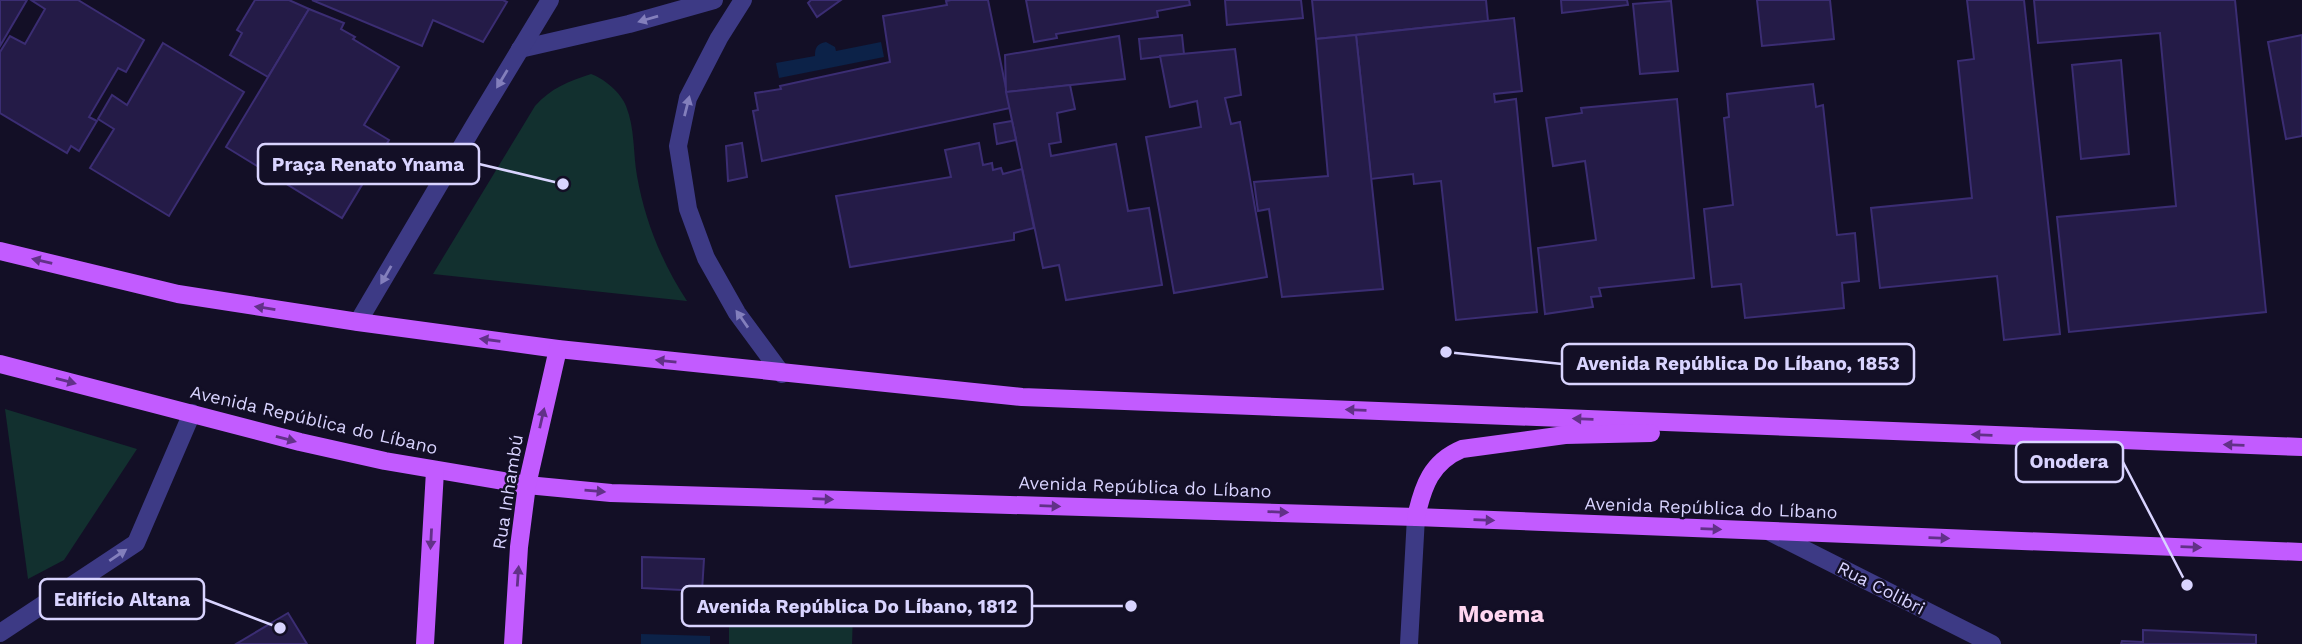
<svg xmlns="http://www.w3.org/2000/svg" width="2302" height="644" viewBox="0 0 2302 644" font-family="'Work Sans',sans-serif">
  <style>
    .green { fill: #12302f }
    .water { fill: #0c2248 }
    .building { fill: #241b47; stroke: #3b2d73; stroke-width: 2 }
    .lines { fill: none; stroke-linecap: round; stroke-linejoin: round }
    .minor { stroke: #3d3a85; stroke-width: 18 }
    .major { stroke: #c25bff; stroke-width: 18 }
    .oneway { fill: #837fbc }
    .oneway2 { fill: #623188 }
    .labels { text-anchor: middle; stroke-width: 5; stroke-linejoin: round; paint-order: stroke }
    .street-label { font-size: 18px; fill: #d9d4ff; stroke: #130f26 }
    .district-label { font-size: 24px; font-weight: bold; fill: #ffd6f0; stroke: #130f26 }
    .leader { fill: none; stroke: #d9d4ff; stroke-width: 2.5 }
    .callout-dot { fill: #d9d4ff; stroke: #130f26; stroke-width: 2.5 }
    .callout { fill: #130f26; stroke: #d9d4ff; stroke-width: 2.5 }
    .callout-label { font-size: 19px; text-anchor: middle; font-weight: bold; fill: #d9d4ff }
  </style>
  <rect width="100%" height="100%" fill="#130f26"/>
  <g class="green">
    <path d="M591,74C605,79 621,93 626,106C635,128 633,153 637,176C645,221 662,263 687,301L433,274L535,106C551,88 569,81 591,74Z"/>
    <path d="M5,409L137,449L64,560L28,579Z"/>
    <path d="M729,611L853,613L852,644H729Z"/>
  </g>
  <g class="water">
    <path d="M826,42L835,47L836,51L881,42L884,57L779,78L776,63L815,56C815,47 817,44 826,42Z"/>
    <path d="M641,634L710,636V644H641Z"/>
  </g>
  <g class="building">
    <path d="M0,0H27L0,46Z"/>
    <path d="M31,0H78L144,40L126,72L118,68L89,117L97,121L79,151L71,146L67,153L0,113V52L10,36L25,44L45,9Z"/>
    <path d="M255,0H289L309,9L268,77L230,55L242,33L237,30Z"/>
    <path d="M312,0H503L507,2L483,42L433,20L422,46Z"/>
    <path d="M841,0L817,17L808,3L811,0Z"/>
    <path d="M988,0L1010,108L762,161L753,111L758,110L755,93L781,89L780,86L890,62L883,16L947,5L946,1L951,0Z"/>
    <path d="M1026,0H1189L1190,5L1157,11L1158,17L1056,34L1057,38L1034,42Z"/>
    <path d="M1225,0H1301L1303,18L1227,25Z"/>
    <path d="M1312,0H1486L1488,21L1316,39Z"/>
    <path d="M1561,0H1627L1628,5L1562,13Z"/>
    <path d="M1757,0H1830L1834,39L1762,46Z"/>
    <path d="M1967,0H2024L2060,334L2004,340L1997,276L1880,288L1871,208L1972,198L1958,61L1974,59Z"/>
    <path d="M2034,0H2235L2266,312L2069,332L2057,217L2176,206L2160,33L2038,43Z"/>
    <path d="M1671,1L1678,71L1640,74L1633,4Z"/>
    <path d="M309,9L344,23L341,29L355,37L353,39L399,67L364,125L389,140L342,218L226,147Z"/>
    <path d="M1514,18L1522,91L1494,94L1495,102L1516,99L1537,312L1456,320L1441,181L1414,184L1413,174L1371,179L1356,35Z"/>
    <path d="M1182,35L1184,54L1141,59L1139,39Z"/>
    <path d="M1356,35L1383,289L1282,297L1269,209L1258,211L1254,182L1328,176L1316,39Z"/>
    <path d="M2302,35V136L2286,139L2268,42Z"/>
    <path d="M1119,36L1125,79L1006,92L1005,55Z"/>
    <path d="M163,43L244,92L169,216L90,168L114,129L98,119L112,95L127,105Z"/>
    <path d="M1235,49L1241,95L1225,98L1231,124L1240,122L1267,277L1174,293L1146,137L1201,127L1197,101L1170,107L1160,56Z"/>
    <path d="M2121,60L2129,154L2081,159L2072,65Z"/>
    <path d="M1813,84L1816,107L1823,105L1837,235L1855,233L1859,281L1842,283L1844,308L1745,318L1741,284L1712,287L1704,209L1733,205L1724,118L1729,117L1727,94Z"/>
    <path d="M1070,85L1075,109L1057,113L1061,142L1049,144L1051,156L1116,144L1128,211L1149,208L1162,285L1066,300L1059,265L1043,268L1006,92Z"/>
    <path d="M1677,99L1694,278L1599,288L1601,296L1591,297L1593,307L1545,314L1538,248L1596,240L1585,161L1553,166L1546,118L1582,113L1581,108Z"/>
    <path d="M1012,121L1016,140L997,144L994,124Z"/>
    <path d="M742,143L747,177L728,181L726,146Z"/>
    <path d="M979,143L983,165L992,163L993,170L1001,168L1003,174L1022,169L1034,228L1014,233V240L850,267L836,196L951,177L945,150Z"/>
    <path d="M642,557L704,559L702,591L642,588Z"/>
    <path d="M288,613L307,644H236Z"/>
    <path d="M2143,630L2256,635V644H2121L2122,641L2143,642Z"/>
  </g>
  <g class="lines">
    <g class="minor">
      <path d="M743,0L719,38L688,98L678,146L688,209L706,258L737,313L782,374"/>
      <path d="M520,49L629,24L714,0"/>
      <path d="M358,322L475,124L550,0"/>
      <path d="M1770,532L1992,644"/>
      <path d="M0,633L136,543L192,413"/>
      <path d="M1409,644L1416,517"/>
    </g>
    <g class="major">
      <path d="M0,251L178,294L358,322L558,349L1022,397L2302,447"/>
      <path d="M0,364L300,442L385,461L527,485L611,493L1416,517L2302,552"/>
      <path d="M1416,517C1423,486 1431,462 1462,449L1565,435L1651,433"/>
      <path d="M425,644L435,471"/>
      <path d="M513,644L519,547L527,485L558,349"/>
    </g>
  </g>
  <defs><path id="oneway-solid" d="M-6-.8H1V-3.2L6.5 0L1 3.2V.8H-6Z" transform="scale(1.75)"/></defs>
  <g class="oneway">
    <use href="#oneway-solid" transform="translate(648 19) rotate(164)"/>
    <use href="#oneway-solid" transform="translate(502 79) rotate(121)"/>
    <use href="#oneway-solid" transform="translate(687 106) rotate(-76)"/>
    <use href="#oneway-solid" transform="translate(386 275) rotate(120)"/>
    <use href="#oneway-solid" transform="translate(742 319) rotate(-125)"/>
    <use href="#oneway-solid" transform="translate(118 555) rotate(-34)"/>
  </g>
  <g class="oneway2">
    <use href="#oneway-solid" transform="translate(42 261) rotate(-167)"/>
    <use href="#oneway-solid" transform="translate(265 308) rotate(-171)"/>
    <use href="#oneway-solid" transform="translate(490 340) rotate(-172)"/>
    <use href="#oneway-solid" transform="translate(666 361) rotate(-174)"/>
    <use href="#oneway-solid" transform="translate(66 381) rotate(15)"/>
    <use href="#oneway-solid" transform="translate(1356 410) rotate(-178)"/>
    <use href="#oneway-solid" transform="translate(542 418) rotate(-77)"/>
    <use href="#oneway-solid" transform="translate(1583 419) rotate(-178)"/>
    <use href="#oneway-solid" transform="translate(1982 435) rotate(-178)"/>
    <use href="#oneway-solid" transform="translate(286 439) rotate(15)"/>
    <use href="#oneway-solid" transform="translate(2234 445) rotate(-178)"/>
    <use href="#oneway-solid" transform="translate(595 491) rotate(5)"/>
    <use href="#oneway-solid" transform="translate(823 499) rotate(2)"/>
    <use href="#oneway-solid" transform="translate(1050 506) rotate(2)"/>
    <use href="#oneway-solid" transform="translate(1278 512) rotate(2)"/>
    <use href="#oneway-solid" transform="translate(1484 520) rotate(2)"/>
    <use href="#oneway-solid" transform="translate(1711 529) rotate(2)"/>
    <use href="#oneway-solid" transform="translate(1939 538) rotate(2)"/>
    <use href="#oneway-solid" transform="translate(431 539) rotate(93)"/>
    <use href="#oneway-solid" transform="translate(2191 547) rotate(2)"/>
    <use href="#oneway-solid" transform="translate(518 576) rotate(-86)"/>
  </g>
  <g class="labels">
    <g class="street-label">
      <text transform="translate(314 420) rotate(13)" y="6">Avenida República do Líbano</text>
      <text transform="translate(1145 487) rotate(2)" y="6">Avenida República do Líbano</text>
      <text transform="translate(508 492) rotate(-81)" y="6">Rua Inhambú</text>
      <text transform="translate(1711 508) rotate(2)" y="6">Avenida República do Líbano</text>
      <text transform="translate(1881 588) rotate(27)" y="6">Rua Colibri</text>
    </g>
    <g class="district-label">
      <text x="1501" y="622">Moema</text>
    </g>
  </g>
  <path class="leader" d="M563 184L479 164M1446 352L1562 364M2187 585L2123 462M280 628L204 599M1131 606L1032 606"/>
  <g class="callout-dot">
    <circle cx="563" cy="184" r="7"/>
    <circle cx="1446" cy="352" r="7"/>
    <circle cx="2187" cy="585" r="7"/>
    <circle cx="280" cy="628" r="7"/>
    <circle cx="1131" cy="606" r="7"/>
  </g>
  <g class="callout">
    <rect x="258" y="144" width="221" height="40" rx="7"/>
    <rect x="1562" y="344" width="352" height="40" rx="7"/>
    <rect x="2016" y="442" width="107" height="40" rx="7"/>
    <rect x="40" y="579" width="164" height="40" rx="7"/>
    <rect x="682" y="586" width="350" height="40" rx="7"/>
  </g>
  <g class="callout-label">
    <text x="368" y="171">Praça Renato Ynama</text>
    <text x="1738" y="370">Avenida República Do Líbano, 1853</text>
    <text x="2069" y="468">Onodera</text>
    <text x="122" y="606">Edifício Altana</text>
    <text x="857" y="613">Avenida República Do Líbano, 1812</text>
  </g>
</svg>
